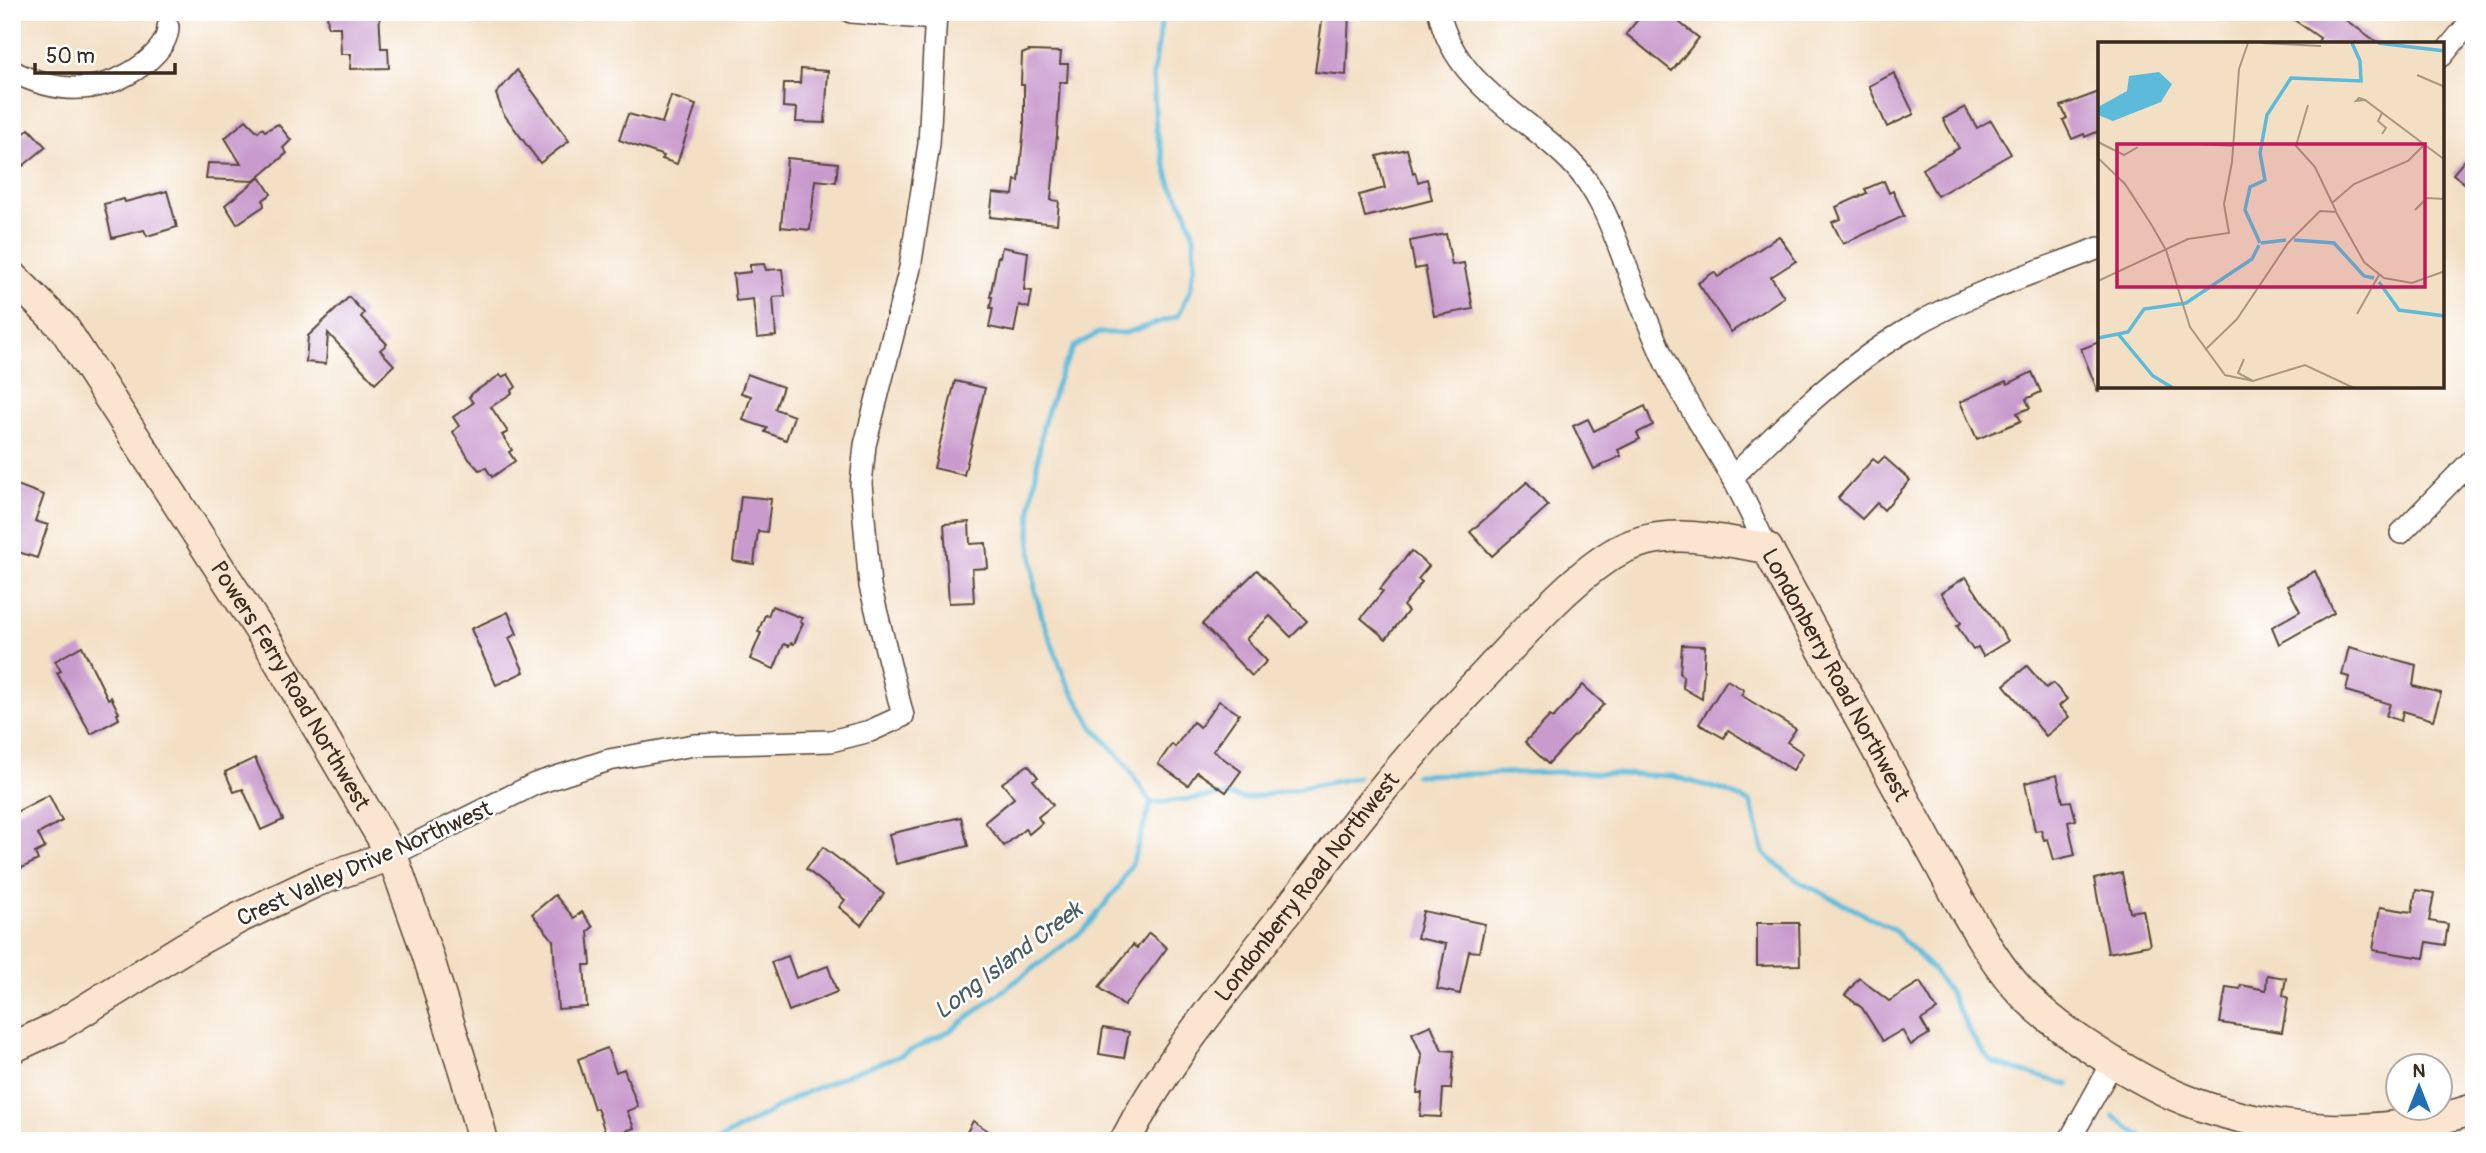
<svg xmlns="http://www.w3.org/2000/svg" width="2486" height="1153" viewBox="0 0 2486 1153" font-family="Pangolin,sans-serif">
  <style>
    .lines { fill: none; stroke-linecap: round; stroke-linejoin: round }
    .stream { stroke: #5cbbda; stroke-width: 5 }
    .building { fill: #c99bcd }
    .street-casing { stroke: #574537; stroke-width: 24 }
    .secondary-casing { stroke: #574537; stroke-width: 33 }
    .street { stroke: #fff; stroke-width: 21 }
    .secondary { stroke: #fce5d0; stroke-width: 30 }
    .labels { text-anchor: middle; stroke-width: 5; stroke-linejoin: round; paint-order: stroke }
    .street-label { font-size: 23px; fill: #3b2a1e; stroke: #fff }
    .water-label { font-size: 24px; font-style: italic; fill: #475d60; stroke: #fff }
    .inset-river { fill: none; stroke: #5cbbda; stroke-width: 3.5 }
    .inset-road { fill: none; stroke: #a99782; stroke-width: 2 }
    .view { fill: #c2185b; fill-opacity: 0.15; stroke: #c2185b; stroke-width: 3.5 }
    .inset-edge { fill: none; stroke: #3b2a1e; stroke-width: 3.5 }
  </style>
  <rect width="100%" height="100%" fill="#fff"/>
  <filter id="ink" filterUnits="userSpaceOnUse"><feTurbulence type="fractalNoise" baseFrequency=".0143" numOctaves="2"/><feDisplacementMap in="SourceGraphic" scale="14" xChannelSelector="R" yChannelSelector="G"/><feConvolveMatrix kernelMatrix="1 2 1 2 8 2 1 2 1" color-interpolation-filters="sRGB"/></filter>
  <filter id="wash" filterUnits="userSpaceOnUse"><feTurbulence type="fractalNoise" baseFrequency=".00686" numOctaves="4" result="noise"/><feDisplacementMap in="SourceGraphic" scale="28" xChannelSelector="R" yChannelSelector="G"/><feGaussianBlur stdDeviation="1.57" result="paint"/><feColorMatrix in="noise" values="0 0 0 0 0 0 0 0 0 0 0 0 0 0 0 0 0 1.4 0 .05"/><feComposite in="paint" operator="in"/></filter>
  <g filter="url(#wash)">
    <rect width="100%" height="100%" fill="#f3dfc4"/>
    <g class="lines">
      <g class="stream">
        <path d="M1415,775L1560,772L1672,776L1725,791L1751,803L1764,854L1798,881L1893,929L1932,969L1949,992L1975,1041L1992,1063L2069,1085"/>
        <path d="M1151,803L1227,795L1244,799L1358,777"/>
        <path d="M2114,1117L2147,1141"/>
        <path d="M717,1141L798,1096L849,1074L902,1055L951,1030L1085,929L1120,885L1133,861L1151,803L1125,763L1093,727L1065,679L1042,617L1035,590L1030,534L1031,506L1043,425L1061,372L1074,347L1098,333H1125L1178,316L1190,291L1195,263L1194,236L1185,209L1171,185L1156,131L1153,76L1163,12"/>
      </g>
    </g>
    <g id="blocks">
      <g class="building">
        <path d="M327,12H379L381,48H388L389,68L350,69L351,54H341L340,27H328Z"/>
        <path d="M1644,12H1666L1699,38L1672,71L1626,34Z"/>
        <path d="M2283,12H2334L2380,44H2317L2320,38Z"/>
        <path d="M1323,13L1349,15L1346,75L1315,72Z"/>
        <path d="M1029,51L1061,52L1060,64H1068L1067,82H1060L1057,135L1051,200L1059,201L1057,224L990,217L993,193L1013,195L1015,180L1019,181L1024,126V85H1021L1022,54Z"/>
        <path d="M801,69L828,71L825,123L796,122L797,108L783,107L784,83H800Z"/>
        <path d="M517,70L569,141L540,163L503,113L496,94Z"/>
        <path d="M1894,73L1914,114L1887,127L1869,86Z"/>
        <path d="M2099,92V131L2085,137L2084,134L2072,139L2063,120L2067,118L2061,106Z"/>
        <path d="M671,96L696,105L677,164L662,159L664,156L619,140L628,114L662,123Z"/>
        <path d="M1965,107L1977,128L1991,120L2011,154L1937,196L1922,169L1959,148L1943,119Z"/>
        <path d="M246,120L258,132L262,128L265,131L278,124L291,140L283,148L287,153L254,181L206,179L208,163L241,164L225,138Z"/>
        <path d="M29,129L46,147L12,175V144Z"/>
        <path d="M1407,149L1413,173L1415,172L1418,182L1427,179L1432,200L1365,217L1359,195L1385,188L1377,156Z"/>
        <path d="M2474,149V191L2453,174Z"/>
        <path d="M787,158L838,163L836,182L815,180L810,230L781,227Z"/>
        <path d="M260,177L271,194L263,200L264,206L237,224L225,205Z"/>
        <path d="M1884,181L1889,193L1893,191L1904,216L1843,244L1832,222L1841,219L1836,207L1867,193L1865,189Z"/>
        <path d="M167,191L177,227L147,236L144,230L112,238L104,204L124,199L125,202Z"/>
        <path d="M1446,234L1452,265L1464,263L1473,309L1434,316L1425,267L1415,269L1410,241Z"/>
        <path d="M1779,236L1796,261L1771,277L1784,297L1731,332L1698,283L1714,272L1718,277Z"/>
        <path d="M1002,247L1028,252L1024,290L1032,291L1029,308L1019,305L1014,332L989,327L993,308H990L992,297H990L998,256L1000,257Z"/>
        <path d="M764,264L766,270L782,269L785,296L773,297L776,336L757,338L753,299L736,301L733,274L750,272V265Z"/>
        <path d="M349,297L364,313L361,317L387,344L380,350L394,365L375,383L328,333L326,364L306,362L308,336Z"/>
        <path d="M2099,342V392H2098L2081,349Z"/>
        <path d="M2032,372L2041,392L2026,399L2030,408L2017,413L2021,421L1977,439L1960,402L2006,381L2008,384Z"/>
        <path d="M508,374L516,387L511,391L512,393L491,407L508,432L502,435L512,450L509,452L515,461L492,477L486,468L479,470L469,459L453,432L459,426L453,417L473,403L469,397L474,392L500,375L502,377Z"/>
        <path d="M747,374L783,387L775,409L794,416L786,440L765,432L767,428L743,420L751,396L741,393Z"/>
        <path d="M955,381L985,388L964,475L934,468Z"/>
        <path d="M1645,406L1653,425L1637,433L1640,439L1618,450L1621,456L1594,469L1573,426L1588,419L1594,431Z"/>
        <path d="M1884,457L1910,480L1884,510L1877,503L1862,519L1838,498L1873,459L1878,463Z"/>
        <path d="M1527,482L1548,506L1492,556L1470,532Z"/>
        <path d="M17,485L44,495L35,521L48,525L37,558L12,550V498Z"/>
        <path d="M741,496L771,499L767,532L758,531L754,564L733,561Z"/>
        <path d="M969,522L970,544L986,543L988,568L972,569L974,602L949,603L944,524Z"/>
        <path d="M1411,551L1429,566L1418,579L1422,582L1403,606L1408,611L1386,639L1361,618L1383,591L1380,589Z"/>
        <path d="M1257,570L1307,621L1291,637L1270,616L1246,639L1267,661L1252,676L1202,624Z"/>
        <path d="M2315,571L2334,613L2279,644L2272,627L2300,611L2287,586Z"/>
        <path d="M1966,577L2008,641L1983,656L1978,647L1973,650L1957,626L1961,623L1941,593Z"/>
        <path d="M772,606L802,618L800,622L803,623L794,644L791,643L789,646L784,644L774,669L750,659L761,633L758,632L765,615L768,616Z"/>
        <path d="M508,612L517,634L509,638L524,672L496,685L471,629Z"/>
        <path d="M1682,645L1705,646L1702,699L1683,688V676L1680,674Z"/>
        <path d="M82,646L108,699L111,697L119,713L117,714L119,719L91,734L57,673L61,671L55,661Z"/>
        <path d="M2349,647L2416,665L2413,686L2441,693L2433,720L2403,711L2401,721L2386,716L2390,704L2346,691L2349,677L2342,675Z"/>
        <path d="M2027,666L2046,688L2053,683L2067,699L2059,706L2069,717L2046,736L2004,685Z"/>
        <path d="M1727,680L1744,690L1741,695L1796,729L1787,742L1803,753L1793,770L1728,730L1724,738L1699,724Z"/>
        <path d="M1583,685L1604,704L1548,764L1525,742L1550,716L1553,718Z"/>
        <path d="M1219,701L1239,714L1213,751L1241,771L1226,792L1197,772L1188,785L1158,764L1172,744L1175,747L1193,722L1200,727Z"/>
        <path d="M255,758L283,820L261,830L243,789L234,792L225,772Z"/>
        <path d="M1028,765L1038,777L1033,780L1053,805L1038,817L1042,823L1029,834L1025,829L1004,846L985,822L1014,798L1002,783Z"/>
        <path d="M2057,775L2063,802L2071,801L2076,820L2068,822L2075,855L2054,860L2048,839L2044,840L2041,830L2035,831L2025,783Z"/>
        <path d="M49,795L62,821L38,834L45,848L35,853L38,860L12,873V814Z"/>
        <path d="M961,817L968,846L896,864L889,834Z"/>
        <path d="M823,847L884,894L861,925L839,907L845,900L806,869Z"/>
        <path d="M2122,873L2130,912L2143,910L2150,945L2108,953L2094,879Z"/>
        <path d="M2416,890L2434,893L2429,921L2448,924L2445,945L2427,942L2424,958L2373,950L2380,907L2412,912Z"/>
        <path d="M555,895L574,918L582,912L593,927L588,931L591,965H584L587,1007L558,1009L553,940L532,914Z"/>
        <path d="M1423,911L1485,924L1479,952L1469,951L1460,994L1437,989L1446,944L1417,938Z"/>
        <path d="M1757,923H1799L1800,965L1757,966Z"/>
        <path d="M1149,933L1167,948L1124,1006L1099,987L1133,945L1137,948Z"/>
        <path d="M788,956L796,978L828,966L837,992L789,1011L771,962Z"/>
        <path d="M2267,975L2286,978L2283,995L2288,998L2282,1032L2220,1023L2226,987L2240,989L2241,985L2266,990Z"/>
        <path d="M1859,978L1889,1001L1920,982L1937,1010L1921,1020L1929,1034L1911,1045L1902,1030L1883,1041L1862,1008L1845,995Z"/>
        <path d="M1431,1025L1442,1050L1454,1051L1451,1089H1443L1441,1117L1420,1116L1422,1093H1417L1422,1056L1412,1033Z"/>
        <path d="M1103,1028L1129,1032L1124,1058L1099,1054Z"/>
        <path d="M607,1048L616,1072L624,1069L638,1107L627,1111L634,1128L607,1138L597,1108L594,1109L578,1059Z"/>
        <path d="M973,1121L1004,1141H962Z"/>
      </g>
    </g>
  </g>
  <g filter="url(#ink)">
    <use href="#blocks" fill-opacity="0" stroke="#574537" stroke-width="2"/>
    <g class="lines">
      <g class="street-casing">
        <g id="street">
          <path d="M851,12L935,19"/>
          <path d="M1439,12C1454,84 1523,113 1570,161C1600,191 1612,229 1627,268C1639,299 1651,331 1665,362C1685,402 1710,438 1732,477C1745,500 1756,525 1767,548"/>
          <path d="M2442,56L2474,17"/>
          <path d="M12,71C58,95 103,95 145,63C156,54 168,41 168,27"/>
          <path d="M1732,478C1787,422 1844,366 1912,327C1970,293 2037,272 2099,248"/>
          <path d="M2401,533L2474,458"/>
          <path d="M392,855L535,784L609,760L694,745L831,741L870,731L903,716L870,586L861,484L865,445L910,268L929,144L936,12"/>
          <path d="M2069,1141L2113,1062"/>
        </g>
      </g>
      <g class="secondary-casing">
        <g id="secondary">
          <path id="s1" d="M12,276L64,328L270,646L392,855L427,953L466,1077L483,1141"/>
          <path d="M12,1048L57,1027L184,948L239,918L317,881L392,855"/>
          <path id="s2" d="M1125,1141C1163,1067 1216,1003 1267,937C1304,890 1339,842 1377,796C1413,752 1451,710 1490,669C1525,632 1574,575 1618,551C1666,525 1717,540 1767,548L1959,900C1976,929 1993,959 2015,985C2038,1012 2067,1033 2097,1052C2125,1070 2155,1088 2186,1100C2275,1135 2383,1139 2474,1109"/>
        </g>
      </g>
      <use href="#street" class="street"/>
      <use href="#secondary" class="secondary"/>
    </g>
  </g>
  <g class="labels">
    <g class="street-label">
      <text dy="8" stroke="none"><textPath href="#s2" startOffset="1069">Londonberry Road Northwest</textPath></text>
      <text dy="8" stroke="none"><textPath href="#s1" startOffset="497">Powers Ferry Road Northwest</textPath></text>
      <text transform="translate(364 863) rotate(-24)" y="8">Crest Valley Drive Northwest</text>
      <text dy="8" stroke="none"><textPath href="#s2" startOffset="313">Londonberry Road Northwest</textPath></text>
    </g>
    <g class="water-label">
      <text transform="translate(1008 960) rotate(-37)" y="8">Long Island Creek</text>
    </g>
  </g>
  <g transform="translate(2098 42)">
    <rect width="346" height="346" fill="#f3dfc4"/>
    <path d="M61,30L74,42L63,60L15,79L0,73V65L29,49L31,34Z" fill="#5cbbda"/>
    <path class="inset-river" d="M280,1L347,9M196,198L236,201L266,234L276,236M162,201L147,168L152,145L167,138L162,111L169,73L193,36L263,39L262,19L254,1M163,201L188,198M281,240L301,268L347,274M21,293L55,334L75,346M0,296L30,290L46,267L88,261L154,217L161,203"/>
    <path class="inset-road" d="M164,1L223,4M319,33L347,45M267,58L258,59L261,56L267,58L347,118M210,63L198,104L217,125L238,169M284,92L288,86L280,79L284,71M0,100L26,113L40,105M100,102L135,104M0,116L27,142L53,182L68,208L92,285L127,333L155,339L207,323L256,346M234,161L256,142L310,119L326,103M317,168L329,156L347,157M0,239L90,197L131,191L126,162L134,120L141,27L150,1M259,272L281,233M107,308L139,277L190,201L222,169L238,170L266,220L286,236L314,241L347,229M146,317L140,331L155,339"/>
    <path class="view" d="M19,102H327V245H19Z"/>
    <rect width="346" height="346" class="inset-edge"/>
  </g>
  <rect width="2486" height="1153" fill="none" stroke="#fff" stroke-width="42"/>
  <g transform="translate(2419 1087)"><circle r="33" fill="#ffffff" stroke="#b1aaa5" stroke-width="2"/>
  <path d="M0-5L12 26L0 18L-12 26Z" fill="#1f6fb2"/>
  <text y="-10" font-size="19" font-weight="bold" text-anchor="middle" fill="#3b2a1e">N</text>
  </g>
  <path d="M35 63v10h140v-10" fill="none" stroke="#3b2a1e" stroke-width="3.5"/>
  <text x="46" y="63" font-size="21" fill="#3b2a1e" stroke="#ffffff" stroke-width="5" paint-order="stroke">50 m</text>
</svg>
